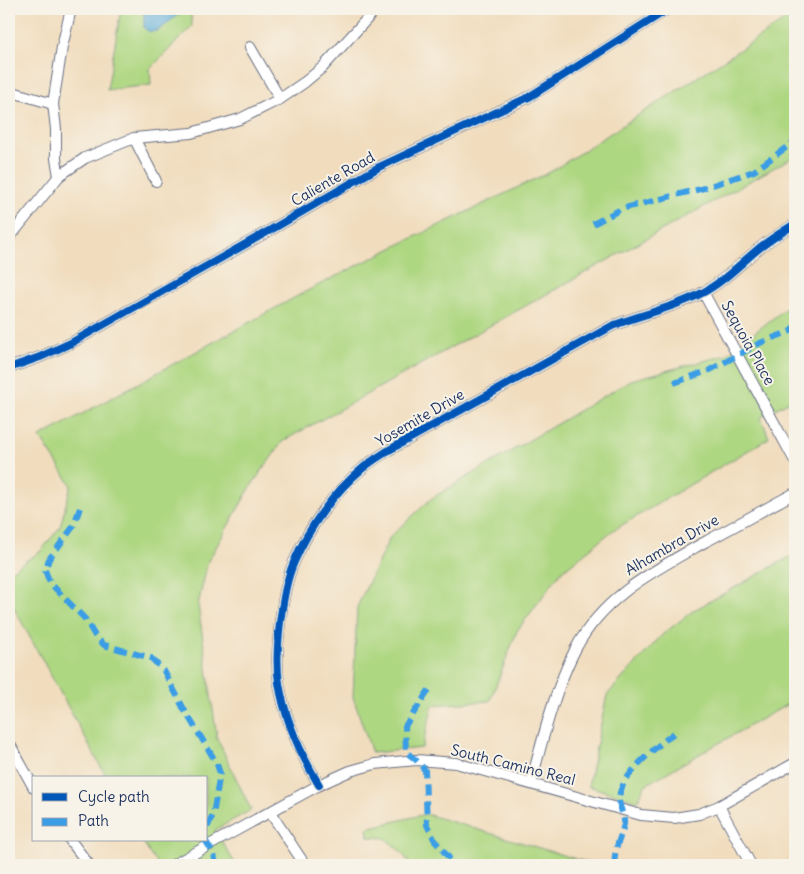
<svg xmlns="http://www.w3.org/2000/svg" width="804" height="874" viewBox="0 0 804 874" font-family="Delius,sans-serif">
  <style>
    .green { fill: #aed781; stroke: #648370 }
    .water { fill: #64b1dd; stroke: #40709e }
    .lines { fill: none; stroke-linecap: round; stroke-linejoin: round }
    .minor-casing { stroke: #666c80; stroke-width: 12 }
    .minor { stroke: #fff; stroke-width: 10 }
    .quiet { stroke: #3b9de6; stroke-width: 6; stroke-dasharray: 12 6; stroke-linecap: butt }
    .cycleway-casing { stroke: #f7f3e8; stroke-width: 11 }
    .cycleway { stroke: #0057b8; stroke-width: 8 }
    .labels { text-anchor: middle; stroke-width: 4; stroke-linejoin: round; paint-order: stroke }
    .street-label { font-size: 15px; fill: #1b2f5e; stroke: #f7f3e8 }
  </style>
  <rect width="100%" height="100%" fill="#f7f3e8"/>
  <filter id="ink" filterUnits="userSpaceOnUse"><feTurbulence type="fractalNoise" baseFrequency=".02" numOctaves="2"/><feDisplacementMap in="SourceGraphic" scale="10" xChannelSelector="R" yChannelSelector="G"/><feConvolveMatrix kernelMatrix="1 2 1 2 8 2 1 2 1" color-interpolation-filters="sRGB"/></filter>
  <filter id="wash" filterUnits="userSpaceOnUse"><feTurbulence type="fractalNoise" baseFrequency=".0096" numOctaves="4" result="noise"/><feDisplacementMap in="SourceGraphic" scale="20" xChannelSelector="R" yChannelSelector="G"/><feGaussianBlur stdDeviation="1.12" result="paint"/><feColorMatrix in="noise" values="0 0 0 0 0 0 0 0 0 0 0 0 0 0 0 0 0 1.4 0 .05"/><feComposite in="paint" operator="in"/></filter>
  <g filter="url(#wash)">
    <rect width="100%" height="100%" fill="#f1ddbe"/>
    <g class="green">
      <path d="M121,9H200L191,14L192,26L150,69L151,85L107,90Z"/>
      <path d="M795,14V156L283,441L251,486L208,561L198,605L217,738L251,810L215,830L236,865H159L151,856L142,840H206V778H107L9,599V572L41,551L60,527L71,485L40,437L303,293L398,245L552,171Z"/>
      <path d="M795,301V398L761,417L769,438L612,531L560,573L517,631L490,701L433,705L422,748L372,753L353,697L357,607L390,537L432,498L631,380L726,355Z"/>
      <path d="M795,554V700L645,785L638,801L588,786L607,695L663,634L694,610Z"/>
      <path d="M426,814L596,865H411L401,852L385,838L368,837L367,828Z"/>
    </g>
    <path class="water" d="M144,9H185C181,14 174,17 169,22C161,29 153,36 144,28Z"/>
  </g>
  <g filter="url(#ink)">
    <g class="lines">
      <g class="minor-casing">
        <g id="minor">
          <path d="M250,47L280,99"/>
          <path d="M9,91L53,104"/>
          <path d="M134,138L156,181"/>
          <path d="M59,176L56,159V129L53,104L62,47L71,9"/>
          <path d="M9,238L59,176L85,158L134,138L191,133L240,119L280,99L305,82L323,67L376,9"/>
          <path d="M703,292L795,461"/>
          <path d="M9,368L40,357L71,343L274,228L379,167L529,97L668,9"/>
          <path d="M9,743L34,788"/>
          <path d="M531,783C543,738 554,691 575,650C603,596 655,570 705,542C735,526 765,509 795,493"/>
          <path d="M319,785C300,753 285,720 279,683C276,663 278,642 280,622C283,602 286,580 294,562C309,527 334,492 363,468C371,461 380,456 389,450L612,326C642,314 674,308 702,293C723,282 739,265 757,250C769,240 782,232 795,224"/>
          <path d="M719,806L751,865"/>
          <path d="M270,812L305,865"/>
          <path d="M70,840L89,865"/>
          <path d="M173,865L319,785L350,771L375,764L416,760L456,763L641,815L674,818L699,814L719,806L795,763"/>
        </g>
      </g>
      <use href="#minor" class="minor"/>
      <g class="quiet">
        <path d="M593,224L621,209L704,188L754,171L795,141"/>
        <path d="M674,383L710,370L760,343L791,331L795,326"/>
        <path d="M80,508L73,527L49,559L45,570L48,578L53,586L85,619L95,636L104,645L151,658L164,671L185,711L216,762L220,773L213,815L206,830"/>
        <path d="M429,690L405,726L406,752L416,760L425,770L427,825L435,841L455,865"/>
        <path d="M205,840L214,854L216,865"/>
        <path d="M615,865C613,851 621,837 624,824C625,815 618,806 619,797C622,774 656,747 674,733"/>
      </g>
      <g class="cycleway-casing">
        <g id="cycleway">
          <path d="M9,368L40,357L71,343L274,228L379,167L529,97L668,9"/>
          <path d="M319,785C300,753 285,720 279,683C276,663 278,642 280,622C283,602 286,580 294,562C309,527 334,492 363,468C371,461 380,456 389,450L612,326C642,314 674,308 702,293C723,282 739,265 757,250C769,240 782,232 795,224"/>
        </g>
      </g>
      <use href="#cycleway" class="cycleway"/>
    </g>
  </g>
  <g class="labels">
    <g class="street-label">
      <text transform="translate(333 179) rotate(-30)" y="5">Caliente Road</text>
      <text transform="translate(748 343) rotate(61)" y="5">Sequoia Place</text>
      <text transform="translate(420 418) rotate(-30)" y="5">Yosemite Drive</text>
      <text transform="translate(672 545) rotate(-30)" y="5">Alhambra Drive</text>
      <text transform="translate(513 765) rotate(14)" y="5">South Camino Real</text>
    </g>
  </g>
  <rect width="804" height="874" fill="none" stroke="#f7f3e8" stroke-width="30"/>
  <rect x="32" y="776" width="175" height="65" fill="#f7f3e8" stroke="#9fa5b1"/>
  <rect x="42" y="793" width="25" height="8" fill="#0057b8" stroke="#9fa5b1"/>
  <text x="78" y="802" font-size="15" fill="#1b2f5e">Cycle path</text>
  <rect x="42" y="818" width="25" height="8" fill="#3b9de6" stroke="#9fa5b1"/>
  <text x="78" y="826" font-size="15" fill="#1b2f5e">Path</text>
</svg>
